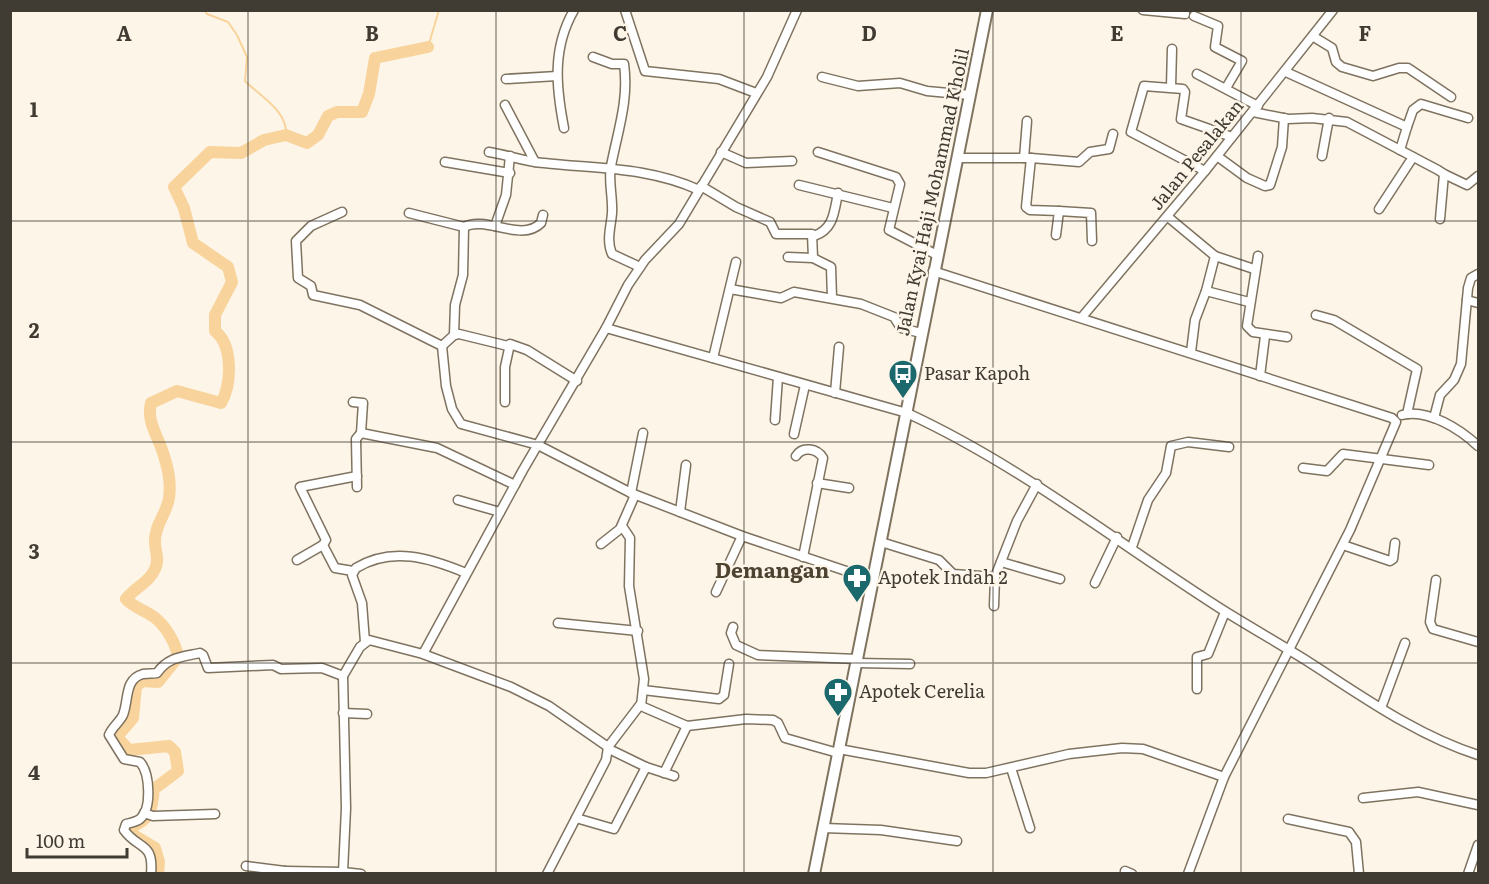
<svg xmlns="http://www.w3.org/2000/svg" width="1489" height="884" viewBox="0 0 1489 884" font-family="Literata,serif">
  <style>
    .lines { fill: none; stroke-linecap: round; stroke-linejoin: round }
    .stream { stroke: #f8d49c; stroke-width: 2 }
    .river { stroke: #f8d49c; stroke-width: 12 }
    .minor-casing { stroke: #7f7360; stroke-width: 11 }
    .major-casing { stroke: #7f7360; stroke-width: 14 }
    .minor { stroke: #fff; stroke-width: 8 }
    .major { stroke: #fff; stroke-width: 10 }
    .grid { fill: none; stroke: #403b33; stroke-width: 1.5; stroke-opacity: 0.55 }
    .labels { text-anchor: middle; stroke-width: 5; stroke-linejoin: round; paint-order: stroke }
    .street-label { font-size: 18px; fill: #403b33; stroke: #fdf5e8 }
    .poi-label { font-size: 18px; fill: #403b33; stroke: #fdf5e8; text-anchor: start }
    .quarter-label { font-size: 21px; font-weight: bold; fill: #4e4231; stroke: #fdf5e8 }
    .grid-label { font-size: 20px; text-anchor: middle; font-weight: bold; fill: #403b33; stroke: #fdf5e8; stroke-width: 5; stroke-linejoin: round; paint-order: stroke }
  </style>
  <rect width="100%" height="100%" fill="#fdf5e8"/>
  <g class="lines">
    <g class="stream">
      <path d="M204,10L207,14L228,22L237,35L247,57L245,81C260,96 288,111 286,135"/>
      <path d="M428,47L439,10"/>
    </g>
    <path class="river" d="M158,874L159,862L155,848L130,833L129,828C151,820 152,809 154,789L178,771L175,752L169,746L129,750L117,737L133,718L136,686L143,681L158,682L178,657C176,643 165,625 154,617C145,610 134,608 126,599C135,587 149,583 155,569C160,559 155,552 155,542C154,526 167,513 169,498C171,485 168,468 164,456C159,437 146,423 151,403L177,391L221,403C232,384 233,345 215,331V315L232,282L228,267L193,243L184,208L174,187L210,152L241,153L264,140L286,135L307,143L318,135L328,116L337,112H362L369,94L375,58L428,47"/>
    <g class="minor-casing">
      <g id="minor">
        <path d="M625,10L645,71L719,79L756,93"/>
        <path d="M1143,10L1185,14"/>
        <path d="M1194,16L1218,26L1215,47L1242,61L1226,88"/>
        <path d="M1314,37L1332,48L1336,62L1342,67L1373,76L1399,68H1408L1451,97"/>
        <path d="M593,57L612,64H624C629,100 618,130 611,166C608,180 613,197 612,213C611,227 606,240 612,254L640,267"/>
        <path d="M1286,72L1407,127L1400,150"/>
        <path d="M1197,74L1258,106"/>
        <path d="M822,77L858,86L900,83L927,91L970,95"/>
        <path d="M506,79L557,76"/>
        <path d="M1171,87L1172,49"/>
        <path d="M505,105L535,162"/>
        <path d="M1253,112L1288,119L1312,118L1347,122L1438,170L1444,174L1440,219"/>
        <path d="M1407,127L1413,110L1421,104L1468,118"/>
        <path d="M564,128C556,87 552,48 574,10"/>
        <path d="M489,152C508,155 526,162 544,163C598,169 649,167 699,190"/>
        <path d="M721,152L746,163L792,161"/>
        <path d="M818,152L896,177L900,184L889,230L937,255"/>
        <path d="M1217,156L1247,178L1265,186L1270,185L1282,147L1284,118"/>
        <path d="M1322,156L1329,118"/>
        <path d="M957,158H1031L1079,162L1090,152L1109,149L1113,134"/>
        <path d="M1024,158L1027,121"/>
        <path d="M1031,158L1026,207L1030,210L1059,211L1056,235"/>
        <path d="M445,162L510,173"/>
        <path d="M1205,171L1131,132L1144,86L1183,89L1185,92L1181,119L1232,137"/>
        <path d="M1444,174L1467,185L1478,176"/>
        <path d="M799,185L893,208"/>
        <path d="M701,186L736,207L770,222L776,234H812L813,258"/>
        <path d="M1379,209L1413,157"/>
        <path d="M1059,211L1091,213L1092,241"/>
        <path d="M342,212L311,226L296,241L298,278L311,286L313,295L360,305L442,346L446,386L452,409L461,424L538,445L631,493L742,536L873,580"/>
        <path d="M409,213L464,227"/>
        <path d="M1168,217L1215,256L1206,291L1195,320L1191,352"/>
        <path d="M495,226L506,195L510,156"/>
        <path d="M814,236C834,229 834,212 838,193"/>
        <path d="M1215,256L1254,269"/>
        <path d="M1258,256L1247,326L1253,332L1287,337"/>
        <path d="M788,257L813,258L831,267L832,298"/>
        <path d="M933,271L1392,418L1396,422L1350,530L1224,777L1188,874"/>
        <path d="M730,289L781,298L794,292L861,304L894,317L901,328L921,333"/>
        <path d="M1206,291L1249,302"/>
        <path d="M1467,300L1478,303"/>
        <path d="M1316,315L1334,320L1417,369L1407,414"/>
        <path d="M1082,317L1205,171L1333,10"/>
        <path d="M606,328L907,413C1022,466 1120,545 1226,612C1252,628 1278,643 1304,659C1359,694 1415,735 1478,755"/>
        <path d="M454,335L455,305L463,275L464,227C486,215 521,243 541,223L543,215"/>
        <path d="M442,346L454,335L459,334L508,346"/>
        <path d="M713,358L736,262"/>
        <path d="M1260,376L1265,336"/>
        <path d="M835,393L839,347"/>
        <path d="M353,402L363,403L361,433L437,448L515,485"/>
        <path d="M505,402V367L510,344L527,350L577,381"/>
        <path d="M1402,415C1428,408 1461,430 1478,446"/>
        <path d="M1434,418L1440,395L1454,380L1461,364L1468,288L1471,278L1478,274"/>
        <path d="M775,420L778,377"/>
        <path d="M794,434L805,385"/>
        <path d="M796,456C802,446 817,448 823,458L803,557"/>
        <path d="M1303,468L1327,471L1343,454L1429,465"/>
        <path d="M817,483L849,488"/>
        <path d="M357,487L356,439L361,433"/>
        <path d="M631,493L643,433"/>
        <path d="M458,500L500,512"/>
        <path d="M680,512L686,465"/>
        <path d="M622,526L630,538L629,586L644,679L641,706L687,726L746,719L773,720L778,723L785,738L838,753"/>
        <path d="M881,542L939,560L953,574L995,577L1017,521L1037,484"/>
        <path d="M601,544L620,529L635,495"/>
        <path d="M323,545L335,568L353,571"/>
        <path d="M1343,545L1390,561L1393,559L1395,543"/>
        <path d="M1132,547L1148,500L1166,473L1171,446L1188,442L1229,447"/>
        <path d="M297,560L323,545L326,540L300,487L357,476"/>
        <path d="M1001,562L1060,579"/>
        <path d="M1436,580L1430,622L1433,629L1478,642"/>
        <path d="M1095,583L1117,537"/>
        <path d="M716,592L742,536"/>
        <path d="M994,606L995,577"/>
        <path d="M558,623L638,631"/>
        <path d="M733,627L731,633L736,645L758,655L858,659"/>
        <path d="M365,642L362,603L352,575L356,568C392,546 430,558 466,573"/>
        <path d="M423,654L523,470L606,328L628,285L645,260L679,224L767,77L797,10"/>
        <path d="M857,663L910,664"/>
        <path d="M1197,689V657L1208,654L1225,612"/>
        <path d="M643,690L719,699L724,695L729,664"/>
        <path d="M1381,708L1405,643"/>
        <path d="M343,713L367,714"/>
        <path d="M608,747L640,705"/>
        <path d="M609,749L646,767L674,776"/>
        <path d="M839,749L969,773H986L1069,754L1122,748L1143,749L1224,777"/>
        <path d="M1011,768L1030,828"/>
        <path d="M664,773L687,726"/>
        <path d="M1363,798L1418,792L1478,805"/>
        <path d="M144,813L153,816L215,814"/>
        <path d="M576,818L614,829L646,767"/>
        <path d="M1288,819L1349,832L1356,842L1359,874"/>
        <path d="M823,828L881,830L957,841"/>
        <path d="M246,866L285,871"/>
        <path d="M1125,871L1132,874"/>
        <path d="M343,872L361,874"/>
        <path d="M151,874C154,841 138,850 124,830L126,824C130,823 136,822 140,819C152,809 150,773 140,762L124,759L109,735C112,727 119,723 123,715C129,700 124,679 143,674C148,673 153,674 157,673C168,657 182,657 200,653L203,655L208,668L273,665L281,669L322,668L343,676"/>
        <path d="M284,874L285,871L343,872L346,808L343,676L360,647L369,640L423,654L511,687L549,706L608,747L606,760L547,874"/>
        <path d="M1468,874L1478,845"/>
      </g>
    </g>
    <g class="major-casing">
      <path id="major" d="M814,874L987,10"/>
    </g>
    <use href="#minor" class="minor"/>
    <use href="#major" class="major"/>
  </g>
  <path class="grid" d="M248,10V874M496,10V874M744,10V874M993,10V874M1241,10V874M10,221H1478M10,442H1478M10,663H1478"/>
  <defs>
    <g id="bus-pin" transform="scale(1.5)"><path d="M0 17L-7.5 6A9.5 9.5 0 1 1 7.5 6Z" fill="#1c696d" stroke="#fdf5e8"/><path d="M-5-6H5V4H4V6H2V4H-2V6H-4V4H-5ZM-3.5-4V0h7V-4ZM-3.5 1.2v1.5H-2V1.2ZM2 1.2v1.5H3.5V1.2Z" fill="#fff"/></g>
    <g id="pharmacy-pin" transform="scale(1.5)"><path d="M0 17L-7.5 6A9.5 9.5 0 1 1 7.5 6Z" fill="#1c696d" stroke="#fdf5e8"/><path d="M-2-6h4v4h4v4h-4v4h-4v-4h-4v-4h4Z" fill="#fff"/></g>
  </defs>
  <g fill-rule="evenodd">
    <use href="#bus-pin" x="903" y="374"/>
    <use href="#pharmacy-pin" x="857" y="578"/>
    <use href="#pharmacy-pin" x="838" y="692"/>
  </g>
  <g class="labels">
    <g class="street-label">
      <text transform="translate(1197 155) rotate(-51)" y="6">Jalan Pesalakan</text>
      <text transform="translate(933 192) rotate(-78)" y="6">Jalan Kyai Haji Mohammad Kholil</text>
    </g>
    <g class="poi-label">
      <text x="924" y="380">Pasar Kapoh</text>
      <text x="878" y="584">Apotek Indah 2</text>
      <text x="859" y="698">Apotek Cerelia</text>
    </g>
    <g class="quarter-label">
      <text x="772" y="578">Demangan</text>
    </g>
  </g>
  <g class="grid-label">
    <text x="124" y="41">A</text>
    <text x="372" y="41">B</text>
    <text x="620" y="41">C</text>
    <text x="869" y="41">D</text>
    <text x="1117" y="41">E</text>
    <text x="1365" y="41">F</text>
    <text x="34" y="117">1</text>
    <text x="34" y="338">2</text>
    <text x="34" y="559">3</text>
    <text x="34" y="780">4</text>
  </g>
  <rect width="1489" height="884" fill="none" stroke="#403b33" stroke-width="24"/>
  <path d="M27 848v9h100v-9" fill="none" stroke="#403b33" stroke-width="3"/>
  <text x="36" y="848" font-size="18" fill="#403b33" stroke="#fdf5e8" stroke-width="4.5" paint-order="stroke">100 m</text>
</svg>
